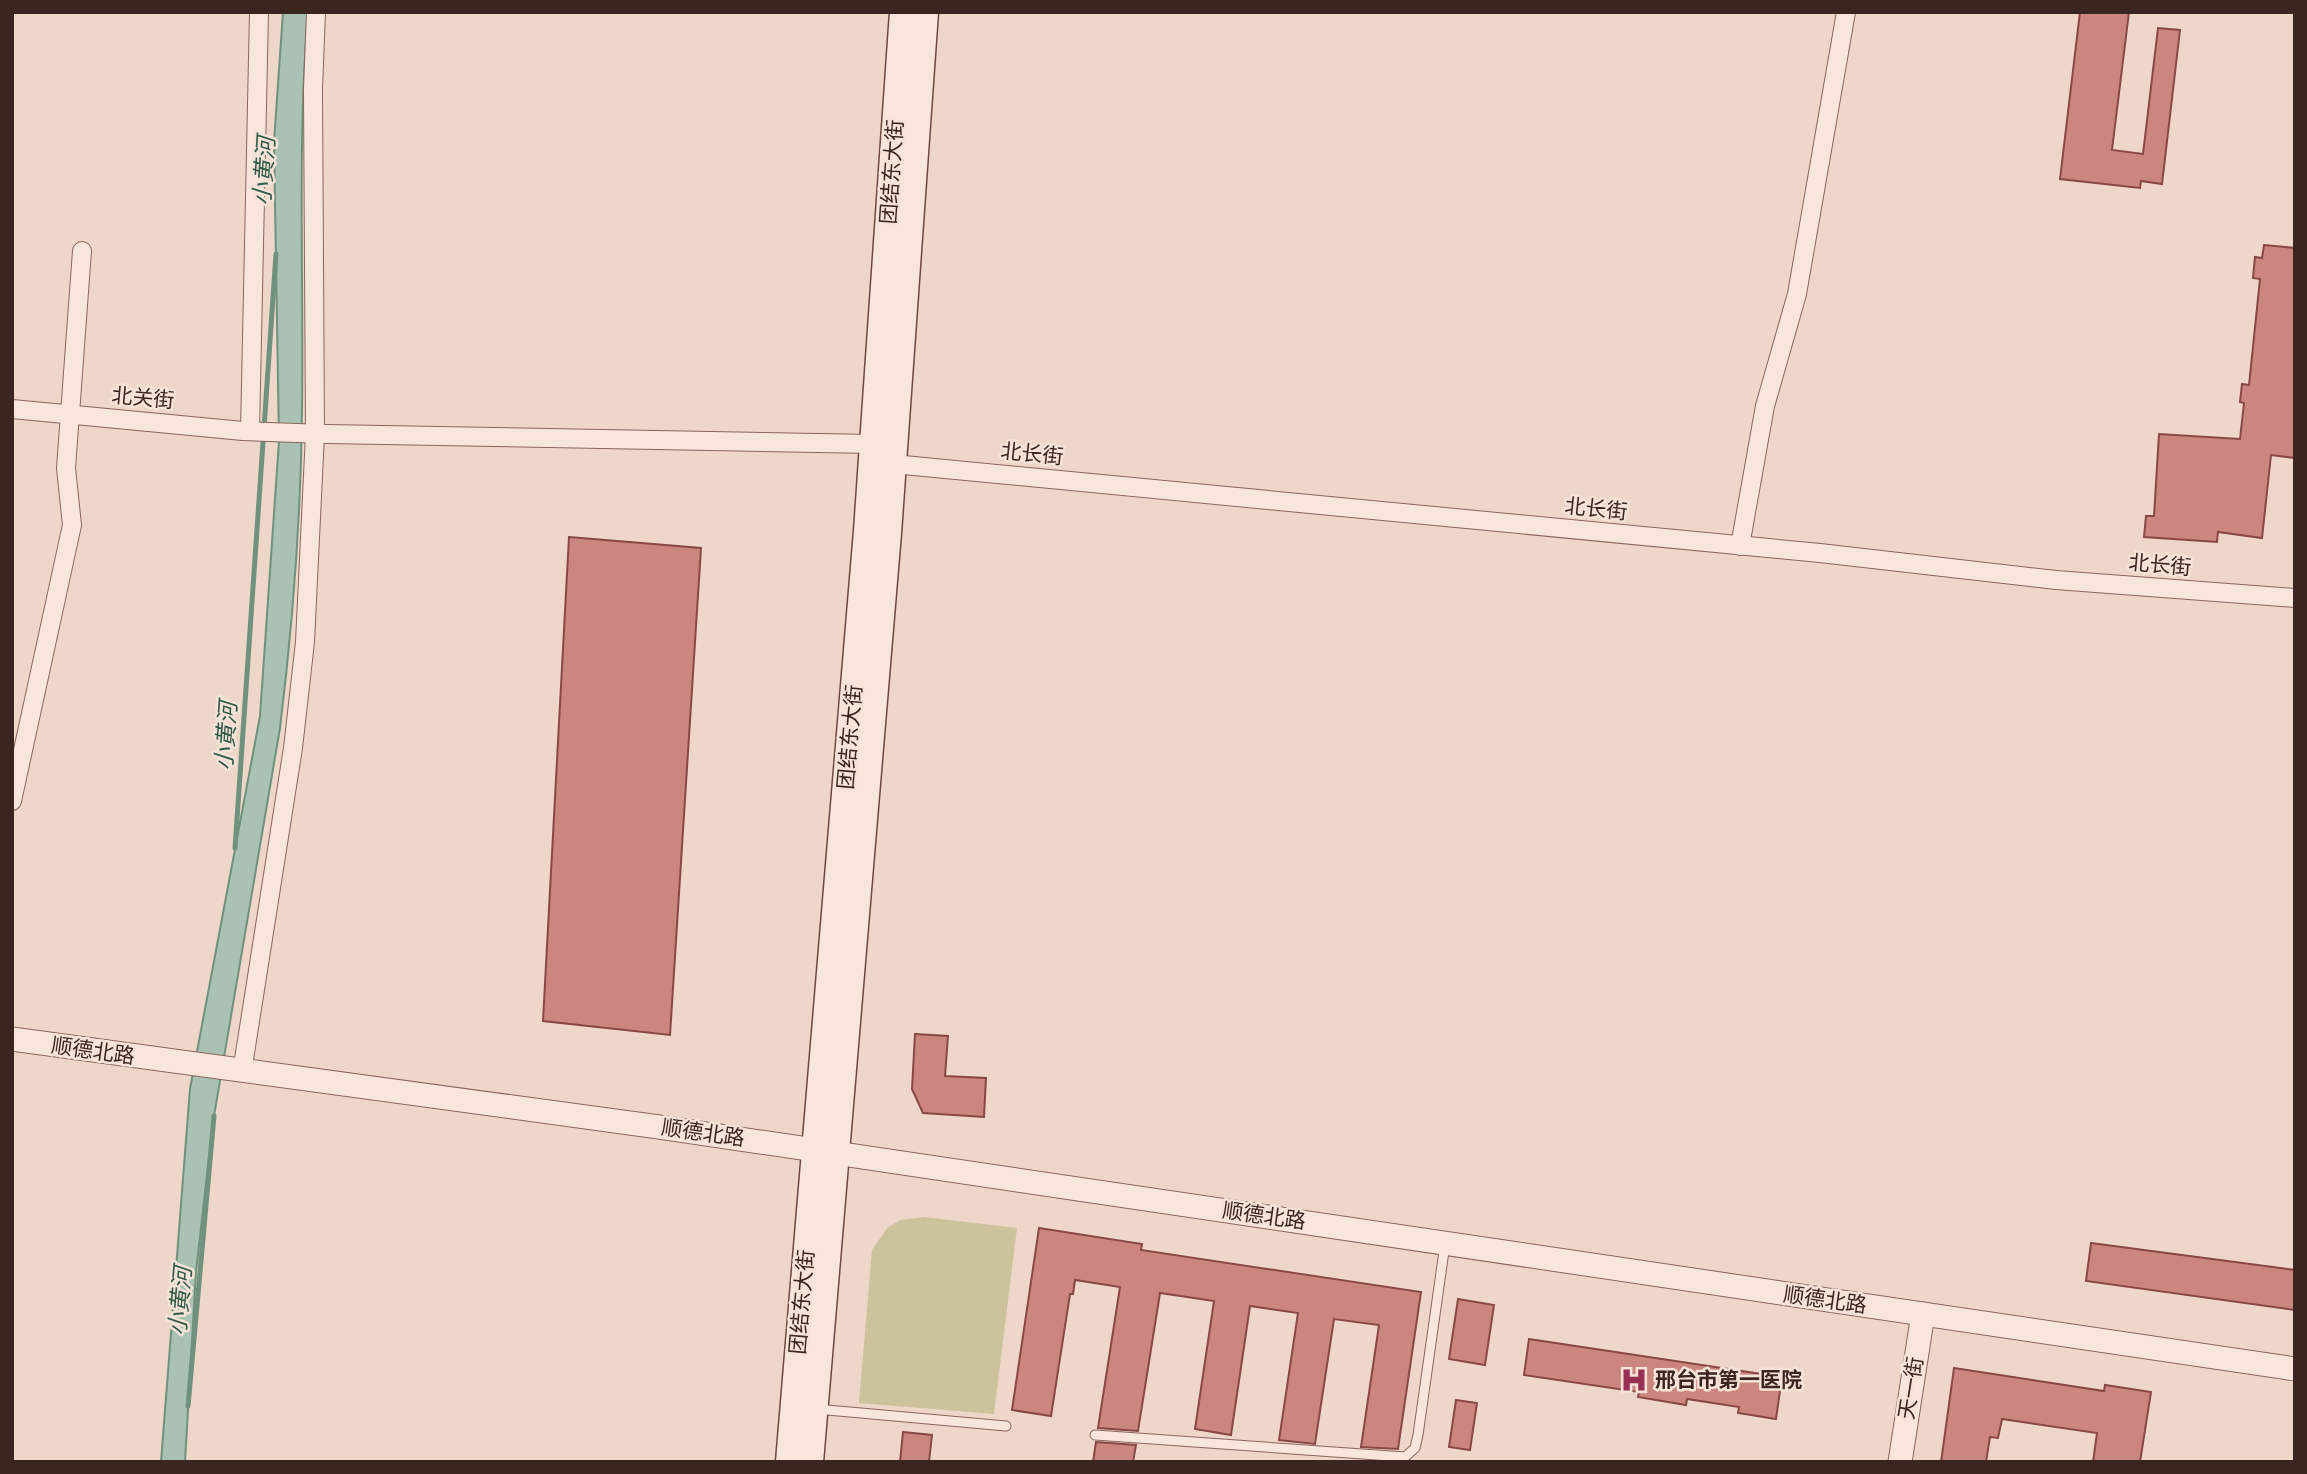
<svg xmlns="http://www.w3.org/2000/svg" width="2307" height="1474" viewBox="0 0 2307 1474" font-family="Bitter,'Noto Sans SC',serif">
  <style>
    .green { fill: #ccc29c }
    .water { fill: #a9c2b3; stroke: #70917d; stroke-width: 2 }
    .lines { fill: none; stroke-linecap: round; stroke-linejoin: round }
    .stream { stroke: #70917d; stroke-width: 5 }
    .building { fill: #cb8680; stroke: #894844; stroke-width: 2 }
    .service-casing { stroke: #8a665e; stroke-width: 11 }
    .minor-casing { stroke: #8a665e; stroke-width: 20 }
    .tertiary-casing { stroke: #8a665e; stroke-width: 25 }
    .secondary-casing { stroke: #6c4841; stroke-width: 29 }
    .service { stroke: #f8e6dc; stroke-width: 9 }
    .minor { stroke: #f8e6dc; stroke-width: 18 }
    .tertiary { stroke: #f8e6dc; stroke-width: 23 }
    .secondary { stroke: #f8e6dc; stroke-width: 26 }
    .labels { text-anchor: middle; stroke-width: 5; stroke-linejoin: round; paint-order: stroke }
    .street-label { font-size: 21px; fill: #3b2521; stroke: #f5e3d8 }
    .poi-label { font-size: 21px; font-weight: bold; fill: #3b2521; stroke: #f5e3d8; text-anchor: start }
    .water-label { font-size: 23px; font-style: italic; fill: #315a49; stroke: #f5e3d8 }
  </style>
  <rect width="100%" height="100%" fill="#eed6c9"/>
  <path class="green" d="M924,1217L1017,1228L994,1414L859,1403L872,1250L888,1227L901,1220Z"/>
  <path class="water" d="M283,12H308C297,145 304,277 302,410C301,516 293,622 280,728L213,1122L196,1272L185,1462H161L190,1089L260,716L279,441L274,142Z"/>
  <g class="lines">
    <g class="stream">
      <path d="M235,848L276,254"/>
      <path d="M188,1406L214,1116"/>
    </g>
  </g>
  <g class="building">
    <path d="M2080,12H2129L2112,150L2143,154L2158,28L2180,30L2162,184L2141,181L2140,188L2060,179Z"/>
    <path d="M2264,245L2295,248V458L2271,455L2262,538L2218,532L2217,542L2144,537L2146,516H2154L2159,434L2240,439L2244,403L2240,402L2242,384L2249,385L2260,279L2253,278L2255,257L2262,258Z"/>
    <path d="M569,537L701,548L670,1035L543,1021Z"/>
    <path d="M915,1034L948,1036L945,1076L986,1078L984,1117L923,1113L912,1089Z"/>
    <path d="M1039,1228L1142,1244L1141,1250L1421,1292L1398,1449L1361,1447L1379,1325L1334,1319L1315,1444L1279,1440L1298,1313L1250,1306L1231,1435L1195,1429L1214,1301L1160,1293L1138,1431L1098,1428L1120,1287L1075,1280L1073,1294H1070L1051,1416L1012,1410Z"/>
    <path d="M2091,1243L2295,1270V1310L2086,1281Z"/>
    <path d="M1458,1299L1494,1305L1485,1365L1449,1359Z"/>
    <path d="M1529,1339L1782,1377L1776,1419L1738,1413L1739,1407L1687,1399L1686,1405L1638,1397L1639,1392L1524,1375Z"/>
    <path d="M1954,1368L2104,1391L2105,1385L2151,1392L2140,1462H2093L2097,1433L2002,1419L1998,1438L1990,1437L1986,1462H1941Z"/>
    <path d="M1456,1400L1477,1403L1470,1450L1449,1447Z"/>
    <path d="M903,1432L932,1435L929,1462H900Z"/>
    <path d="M1096,1442L1136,1445L1133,1462H1093Z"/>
  </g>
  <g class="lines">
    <g class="service-casing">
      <g id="service">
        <path d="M816,1409L1006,1426"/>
        <path d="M1095,1435L1405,1457L1415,1448L1418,1435L1445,1244"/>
      </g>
    </g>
    <g class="minor-casing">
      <g id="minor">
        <path d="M12,409L243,431L326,434L873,444"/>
        <path d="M250,431L259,12"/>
        <path d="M893,464L1820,553L2056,580L2295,598"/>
        <path d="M1740,546L1765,406L1797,294L1846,12"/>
        <path d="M12,801L72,525L66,468L82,251"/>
        <path d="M242,1072L293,748L305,642L315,434L313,89L316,12"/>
      </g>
    </g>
    <g class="tertiary-casing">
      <g id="tertiary">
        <path d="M12,1039L659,1127L2295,1369"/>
        <path d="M1900,1462L1923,1314"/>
      </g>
    </g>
    <g class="secondary-casing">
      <g id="secondary">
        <path d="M789,1462L867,531L903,12"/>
        <path d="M810,1462L888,533L925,12"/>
      </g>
    </g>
    <use href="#service" class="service"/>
    <use href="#minor" class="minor"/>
    <use href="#tertiary" class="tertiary"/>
    <use href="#secondary" class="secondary"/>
  </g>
  <defs>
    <g id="hospital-bare" transform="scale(2.1)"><path d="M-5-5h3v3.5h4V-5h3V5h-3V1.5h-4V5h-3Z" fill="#982f53" stroke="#f5e3d8" stroke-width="2.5" paint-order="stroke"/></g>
  </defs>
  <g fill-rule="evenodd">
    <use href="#hospital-bare" x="1634" y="1380"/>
  </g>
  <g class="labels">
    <g class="street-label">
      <text transform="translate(892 172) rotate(-86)" y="7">团结东大街</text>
      <text transform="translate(143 398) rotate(5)" y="7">北关街</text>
      <text transform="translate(1032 454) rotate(6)" y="7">北长街</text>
      <text transform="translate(1596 509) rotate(6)" y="7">北长街</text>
      <text transform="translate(2160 565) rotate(5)" y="7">北长街</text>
      <text transform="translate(850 737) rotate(-85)" y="7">团结东大街</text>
      <text transform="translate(93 1051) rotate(8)" y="7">顺德北路</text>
      <text transform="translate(703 1133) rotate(8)" y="7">顺德北路</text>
      <text transform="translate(1264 1216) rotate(8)" y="7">顺德北路</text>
      <text transform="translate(1825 1300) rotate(8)" y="7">顺德北路</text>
      <text transform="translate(802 1302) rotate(-85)" y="7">团结东大街</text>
      <text transform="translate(1911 1388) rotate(-81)" y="7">天一街</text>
    </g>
    <g class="poi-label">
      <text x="1655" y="1387">邢台市第一医院</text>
    </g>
    <g class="water-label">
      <text transform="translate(264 171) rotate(-86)" y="8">小黄河</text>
      <text transform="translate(226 736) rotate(-86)" y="8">小黄河</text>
      <text transform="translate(180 1301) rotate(-85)" y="8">小黄河</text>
    </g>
  </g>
  <rect width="2307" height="1474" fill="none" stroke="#3b2521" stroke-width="28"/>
</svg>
